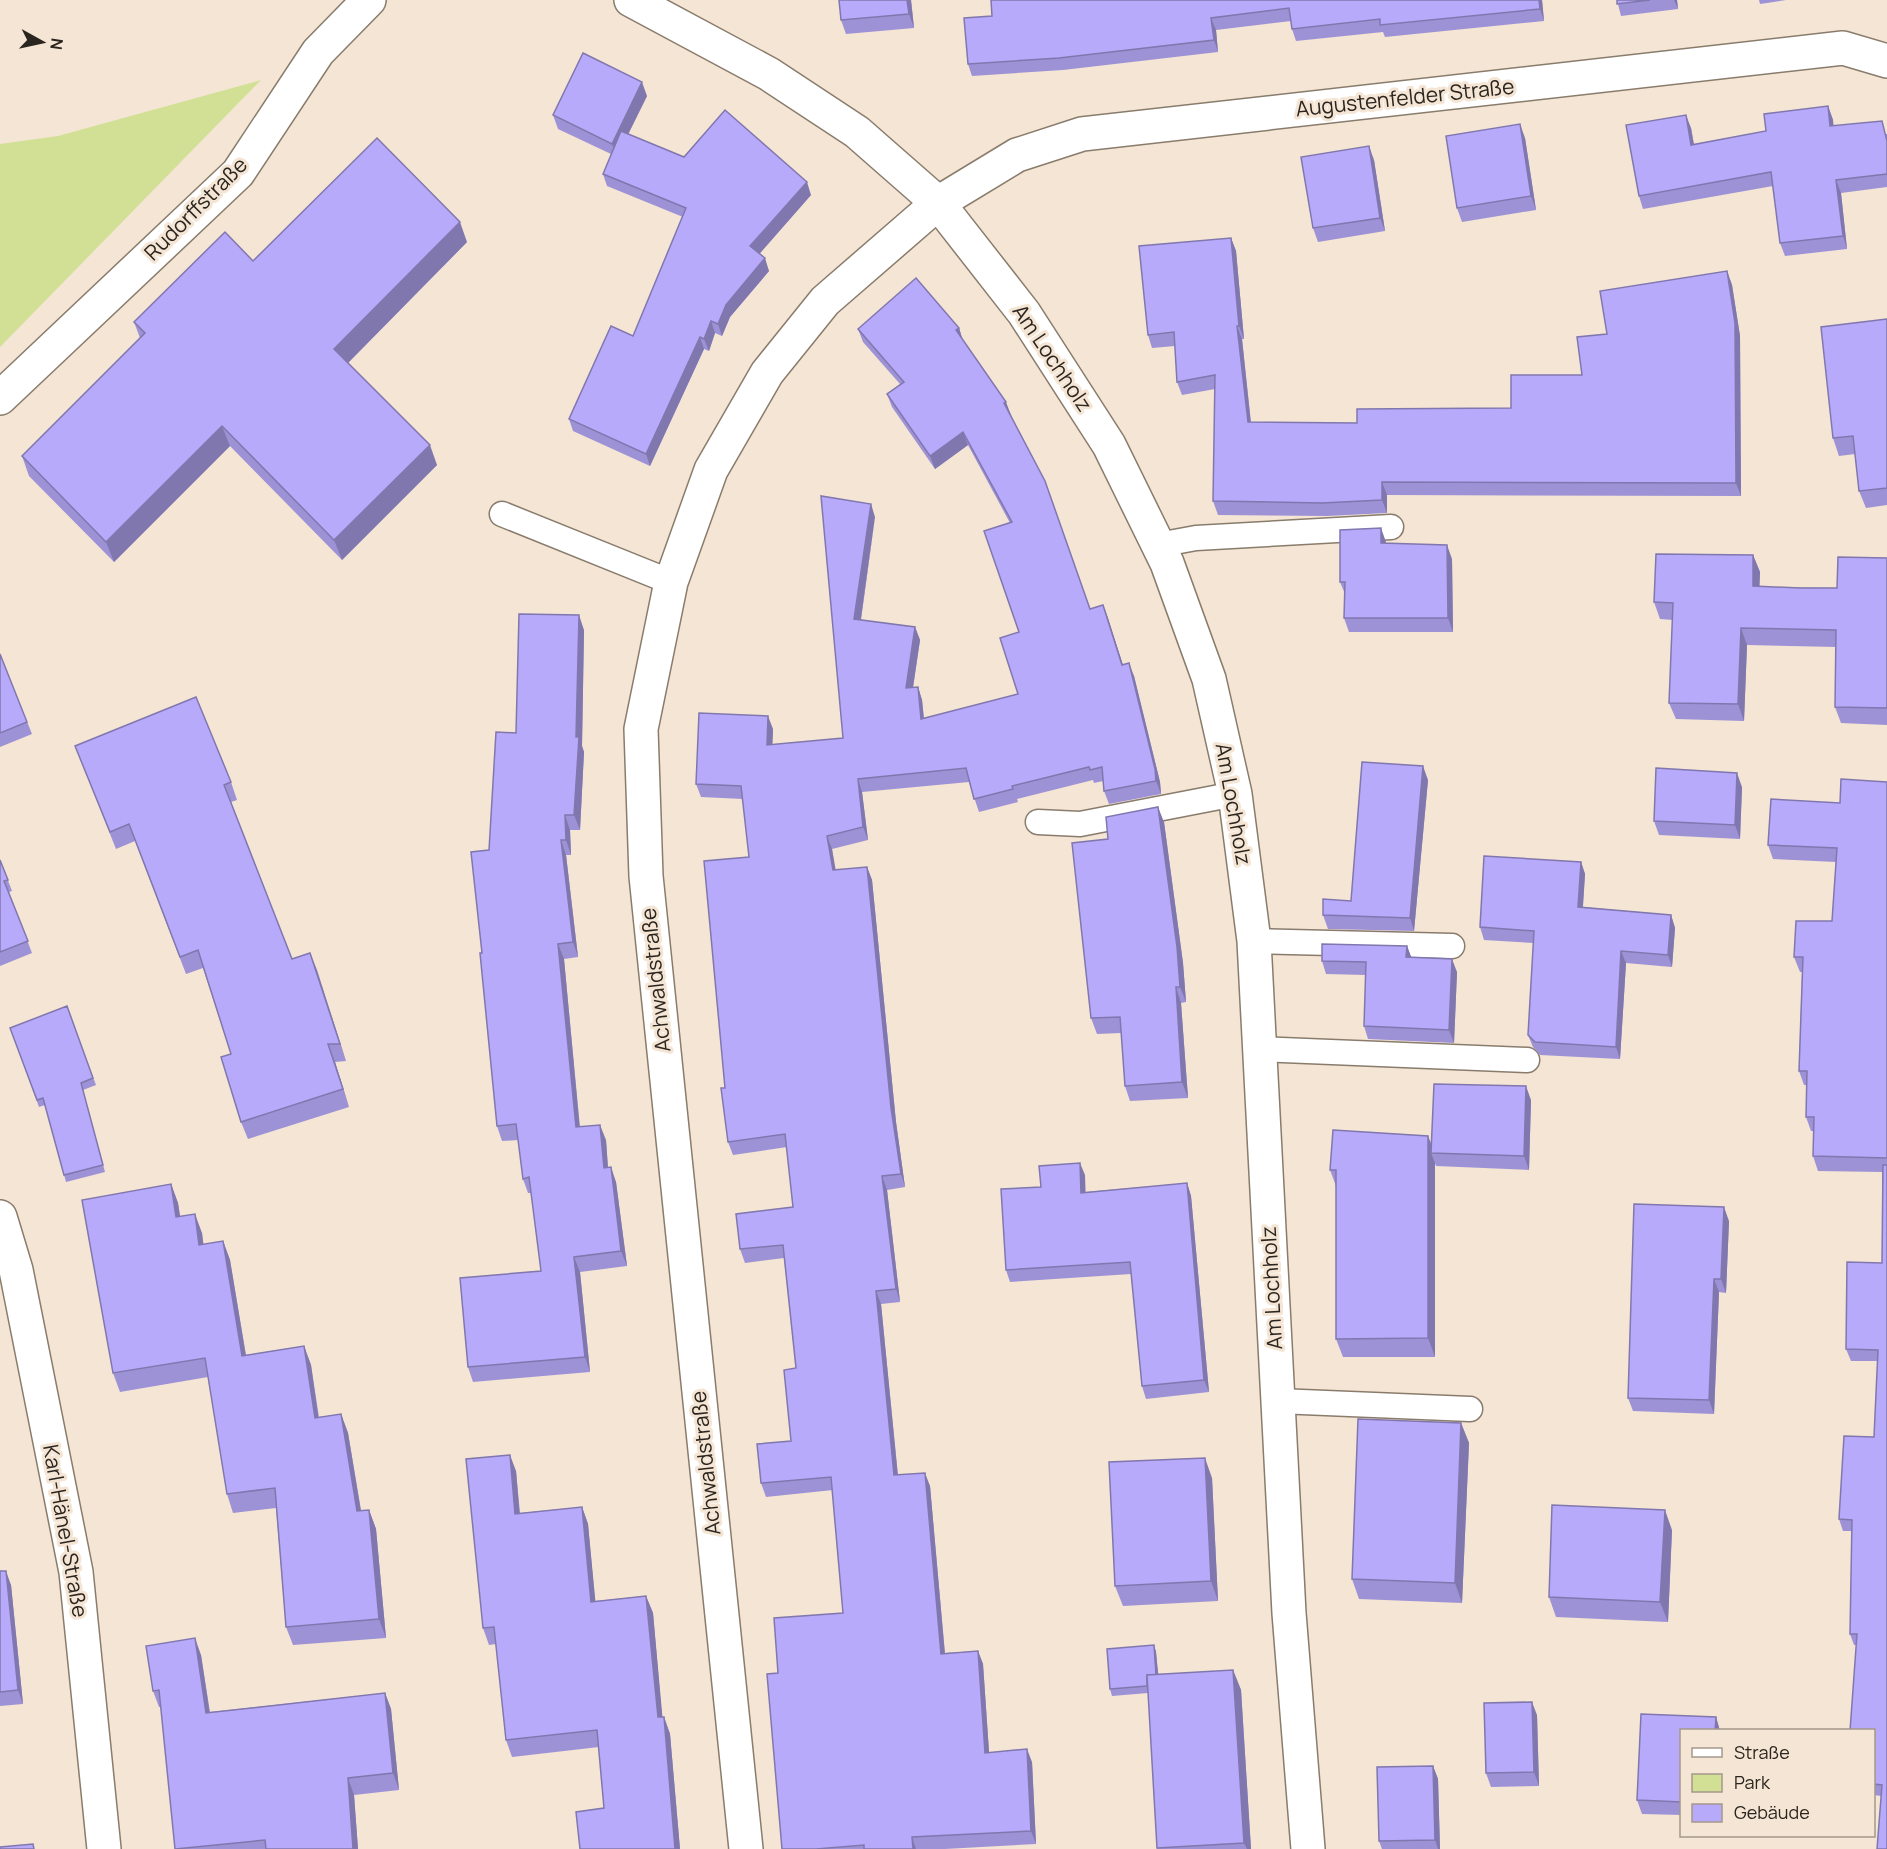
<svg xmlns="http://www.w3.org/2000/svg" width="1887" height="1849" viewBox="0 0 1887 1849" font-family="Manrope,sans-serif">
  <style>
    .green { fill: #d2e096 }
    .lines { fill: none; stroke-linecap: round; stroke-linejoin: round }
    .lane-casing { stroke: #897c6c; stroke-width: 27 }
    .street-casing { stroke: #897c6c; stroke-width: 36 }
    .lane { stroke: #fff; stroke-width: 24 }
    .street { stroke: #fff; stroke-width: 33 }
    .wall { fill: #9e92d7 }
    .shaded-wall { fill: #8177af }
    .building { fill: #b8aafa; stroke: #8177af; stroke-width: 1.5 }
    .labels { text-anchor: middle; stroke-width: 6; stroke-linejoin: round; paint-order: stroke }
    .street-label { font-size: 21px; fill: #2b251f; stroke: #f4e5d4 }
  </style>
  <rect width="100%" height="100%" fill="#f4e5d4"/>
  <path class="green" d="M261,80L0,347V144L58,136Z"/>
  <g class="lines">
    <g class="lane-casing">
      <g id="lane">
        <path d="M502,514L671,582"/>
        <path d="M1158,545L1196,538L1391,527"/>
        <path d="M1038,822L1080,824L1235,794"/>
        <path d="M1254,941L1452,946"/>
        <path d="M1259,1049L1527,1060"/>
        <path d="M1278,1401L1470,1409"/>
      </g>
    </g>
    <g class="street-casing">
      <g id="street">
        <path d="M631,0L769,74L857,132L938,203L1024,313L1109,445L1167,563L1209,679L1235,794L1254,941L1289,1613L1308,1849"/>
        <path d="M0,398L238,173L318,52L369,0"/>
        <path d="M0,1217L16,1270L76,1572L104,1849"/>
        <path d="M746,1849L646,876L641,729L671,582L711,470L767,373L825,301L938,203L1017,155L1082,134L1843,48L1887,61"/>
      </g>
    </g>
    <use href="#lane" class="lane"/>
    <use href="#street" class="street"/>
  </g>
  <g class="wall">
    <path d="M839,0H911L914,28L846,34L841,20Z"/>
    <path d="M991,0H1542L1544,21L1385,37L1383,32L1296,41L1292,29L1291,21L1216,30L1218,52L1063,70L972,76L968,64L992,16Z"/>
    <path d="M1617,0H1677L1678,9L1621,16Z"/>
    <path d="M1759,0H1786L1760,4Z"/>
    <path d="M647,96L628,134L684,157L811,195L759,254L769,271L730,317L722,336L715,333L709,351L704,349L650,466L573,431L569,419L633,336L683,217L607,186L603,174L611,154L558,129L553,115Z"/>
    <path d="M1828,106L1833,120V125L1887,134V187L1841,193L1847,249L1785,256L1780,243L1773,186L1643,209L1639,196L1691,128L1694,144L1766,131Z"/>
    <path d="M1525,138L1536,210L1462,222L1457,208Z"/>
    <path d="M1374,160L1385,231L1318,242L1313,228Z"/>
    <path d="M1231,238L1236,251L1244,339H1242L1251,422L1357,423L1511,408L1582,375L1607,334L1727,271L1732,285L1740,336L1741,496L1387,495V513L1327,516L1218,515L1213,501L1215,389L1182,395L1177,382L1175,346L1152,348L1148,335Z"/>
    <path d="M467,242L348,363L437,465L342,560L230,446L114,562L29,476L22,456L140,338L134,322L253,261Z"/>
    <path d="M1887,319V505L1866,508L1859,491L1855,454L1839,456L1833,438Z"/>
    <path d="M959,328L963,341L1011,415L1090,609L1103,605L1123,665L1134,676L1160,782L1161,794L1109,804L1104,791L1103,781L1094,783L1093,780L1017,799L1018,802L979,812L969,782L862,792L868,840L832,849L835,870L867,867L872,880L896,1122L905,1187L887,1190L900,1302L881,1304L898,1475L930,1486L945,1653L978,1651L983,1664L989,1752L1032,1762L1036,1844L945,1849H782L778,1673L843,1613L833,1490L766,1497L761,1483L791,1441L796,1368L784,1258L745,1263L740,1249L793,1207L787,1147L733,1155L728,1142L725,1088L749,857L743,799L701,797L696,784L773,729L772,745L843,738L875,517L861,620L915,627L920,640L913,687H918L922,700L924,718L1018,694L1019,632L1010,523L968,445L935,469L892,407L887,394L900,384L863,342L858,329Z"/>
    <path d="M1386,542V543L1452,559L1453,632H1349L1344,618L1345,594L1340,582Z"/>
    <path d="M1753,555L1760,572L1759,587L1837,588L1887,558V725L1841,723L1835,707L1836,647L1747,645L1744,721L1676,719L1669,703L1673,620L1660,619L1654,602Z"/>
    <path d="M584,630L582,746L584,752L580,830H570L571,855H566L578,957L564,959L580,1127L606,1140L608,1168L616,1182L627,1266L580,1272L590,1372L473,1382L468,1367L541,1271L531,1193H528L523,1179L518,1140L502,1141L497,1126L482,953L489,850L516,733Z"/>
    <path d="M0,654L32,734L0,747Z"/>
    <path d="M75,746L231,782L237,800L231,802L292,959L310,953L346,1061L335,1062L349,1107L248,1139L241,1122L231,1054L203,968L186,974L135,841L116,849Z"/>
    <path d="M1428,780L1414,931L1328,929L1323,915L1351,901Z"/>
    <path d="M1887,782V1849L1881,1796L1874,1795V1731L1857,1645H1854L1850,1634L1852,1531H1843L1839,1519L1874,1437L1878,1361H1851L1846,1349L1882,1263V1172L1818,1171L1813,1156V1131H1811L1806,1117V1085H1804L1799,1071L1802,972H1800L1794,957L1832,921L1836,862L1773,859L1768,845L1840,803Z"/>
    <path d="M1742,787L1740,839L1659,835L1654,821Z"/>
    <path d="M1164,822L1183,963L1186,1002L1181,1003L1188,1098L1130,1101L1125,1086L1121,1033L1097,1034L1091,1018L1108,839Z"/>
    <path d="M0,860L12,891L9,892L32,953L0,966Z"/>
    <path d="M1581,862L1585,874L1583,907L1671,915L1675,928L1672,967L1626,963L1620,1059L1540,1055L1533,1047L1528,1035L1534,943L1484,940L1480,927Z"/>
    <path d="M1407,946L1411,957L1457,972L1454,1043L1368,1039L1364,1026L1366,975L1326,974L1322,961Z"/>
    <path d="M67,1006L96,1085L83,1090L105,1172L66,1182L45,1105L39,1107L10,1028Z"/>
    <path d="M1531,1100L1529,1170L1436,1166L1435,1163V1357H1343L1336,1339V1186L1330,1170L1428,1136L1432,1145Z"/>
    <path d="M1085,1175V1192L1187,1183L1191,1196L1209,1392L1146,1399L1142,1386L1131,1274L1010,1282L1006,1270L1041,1187Z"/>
    <path d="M171,1184L178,1203L180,1216L202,1233L203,1245L223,1241L230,1260L246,1355L304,1346L311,1365L319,1417L341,1414L348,1433L361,1510H369L376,1529L386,1638L293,1645L286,1627L276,1508L233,1513L227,1494L208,1377L120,1392L113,1373Z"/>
    <path d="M1729,1221L1726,1293L1719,1292L1714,1414L1633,1411L1628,1398Z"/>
    <path d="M1461,1423L1469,1443L1462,1603L1359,1599L1352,1579Z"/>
    <path d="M516,1471L520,1513L582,1507L588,1524L595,1601L646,1596L653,1613L662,1717H664L670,1734L680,1849H580L604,1808L599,1747L512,1757L506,1740L496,1644L489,1645L483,1628Z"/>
    <path d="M1212,1478L1218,1601L1123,1606L1115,1586Z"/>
    <path d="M1672,1530L1668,1622L1556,1617L1549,1597Z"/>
    <path d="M0,1571L11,1585L23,1704L0,1706Z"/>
    <path d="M1154,1645L1156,1652L1158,1675L1233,1670L1241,1690L1251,1849H1157L1148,1693L1112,1696L1110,1689Z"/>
    <path d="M201,1655L210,1712L385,1693L391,1709L399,1790L354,1795L358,1849H175L161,1707H159L153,1691Z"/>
    <path d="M1641,1714L1716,1717L1720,1731H1682V1815L1642,1814L1637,1800Z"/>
    <path d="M1537,1715L1539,1786L1491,1787L1486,1773Z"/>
    <path d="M1433,1766L1438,1779L1440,1849H1382L1379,1841Z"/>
  </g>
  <g class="shaded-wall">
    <path d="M907,0H911L914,28L909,14Z"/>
    <path d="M1539,0H1542L1544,21L1540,9Z"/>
    <path d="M1674,0H1677L1678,9Z"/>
    <path d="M1211,18L1216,30L1218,52L1214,40Z"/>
    <path d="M642,82L647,96L617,157L612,144Z"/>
    <path d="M1828,106L1833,120L1835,139L1830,126Z"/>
    <path d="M1686,115L1691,128L1696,158L1691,145Z"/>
    <path d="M1520,124L1525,138L1536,210L1531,196Z"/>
    <path d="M1369,146L1374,160L1385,231L1380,218Z"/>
    <path d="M1836,180L1841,193L1847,249L1843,236Z"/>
    <path d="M807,182L811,195L755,259L750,246Z"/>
    <path d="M460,222L467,242L342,369L334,349Z"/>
    <path d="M1231,238L1236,251L1244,339L1239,326Z"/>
    <path d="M765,258L769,271L730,317L722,336L718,324L726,305Z"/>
    <path d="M1727,271L1732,285L1740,336L1741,496L1736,483Z"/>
    <path d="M711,321L715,333L709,351L704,339Z"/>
    <path d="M1237,326L1242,339L1252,435L1248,422Z"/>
    <path d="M959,328L963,341L956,330Z"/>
    <path d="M700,337L704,349L650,466L646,454Z"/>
    <path d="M1006,402L1011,415L1009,417L1004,403Z"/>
    <path d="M222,426L230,446L114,562L106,542Z"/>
    <path d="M963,432L968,445L935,469L930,456Z"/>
    <path d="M430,445L437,465L342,560L334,540Z"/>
    <path d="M1382,482L1387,495V513L1382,500Z"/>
    <path d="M871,504L875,517L859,632L854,619Z"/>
    <path d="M1381,528L1386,542V556L1381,543Z"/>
    <path d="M1447,545L1452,559L1453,632L1448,618Z"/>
    <path d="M1753,555L1760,572L1759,603L1753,586Z"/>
    <path d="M1103,605L1108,618L1127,678L1122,665Z"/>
    <path d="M579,615L584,630L582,746L584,752L580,830L574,815Z"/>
    <path d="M915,627L920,640L911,701L906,688Z"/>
    <path d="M1741,628L1747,645L1744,721L1738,704Z"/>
    <path d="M1129,663L1134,676L1160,782L1161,794L1156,781Z"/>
    <path d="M918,687L922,700L925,732L921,719Z"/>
    <path d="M768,716L773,729L772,758L767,745Z"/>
    <path d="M1423,766L1428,780L1414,931L1410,918Z"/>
    <path d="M1737,773L1742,787L1740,839L1735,825Z"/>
    <path d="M858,779L862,792L868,840L863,827Z"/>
    <path d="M1158,807L1164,822L1183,963L1186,1002L1180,987Z"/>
    <path d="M565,815L570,830L571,855L566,840Z"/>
    <path d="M827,836L832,849L838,883L833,870Z"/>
    <path d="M561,840L566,855L578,957L573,942Z"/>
    <path d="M1581,862L1585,874L1582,919L1578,907Z"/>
    <path d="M867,867L872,880L896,1122L905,1187L901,1174L891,1108Z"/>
    <path d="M1671,915L1675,928L1672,967L1668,955Z"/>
    <path d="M558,944L564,959L581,1142L576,1127Z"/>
    <path d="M1407,946L1412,959L1406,957Z"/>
    <path d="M1621,951L1626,963L1620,1059L1616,1047Z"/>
    <path d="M310,953L317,970L346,1061L340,1044Z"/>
    <path d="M1452,959L1457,972L1454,1043L1449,1030Z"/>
    <path d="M1176,987L1181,1003L1188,1098L1182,1082Z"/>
    <path d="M328,1044L335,1062L349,1107Z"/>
    <path d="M1526,1086L1531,1100L1529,1170L1524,1156Z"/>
    <path d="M600,1125L606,1140L609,1183L604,1168Z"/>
    <path d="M1428,1136L1434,1153H1431L1435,1163V1357L1428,1338Z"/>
    <path d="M1080,1163L1085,1175L1086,1205L1081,1193Z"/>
    <path d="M611,1167L616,1182L627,1266L621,1251Z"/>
    <path d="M882,1176L887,1190L900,1302L896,1289Z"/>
    <path d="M1187,1183L1191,1196L1209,1392L1204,1380Z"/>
    <path d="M171,1184L178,1203L183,1236L176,1217Z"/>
    <path d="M1724,1207L1729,1221L1726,1293L1721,1279Z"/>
    <path d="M195,1214L202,1233L206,1264L199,1245Z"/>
    <path d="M223,1241L230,1260L249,1375L242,1356Z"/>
    <path d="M574,1257L580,1272L590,1372L585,1357Z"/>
    <path d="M1714,1279L1719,1292L1714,1414L1709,1400Z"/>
    <path d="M876,1291L881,1304L899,1488L894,1475Z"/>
    <path d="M304,1346L311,1365L321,1437L315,1418Z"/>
    <path d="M341,1414L348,1433L364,1530L357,1511Z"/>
    <path d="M1461,1423L1469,1443L1462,1603L1455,1583Z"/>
    <path d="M510,1455L516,1471L521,1531L515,1514Z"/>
    <path d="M1205,1458L1212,1478L1218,1601L1211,1581Z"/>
    <path d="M925,1473L930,1486L946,1667L941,1654Z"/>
    <path d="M582,1507L588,1524L597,1618L591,1602Z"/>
    <path d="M369,1510L376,1529L386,1638L379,1619Z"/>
    <path d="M1665,1510L1672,1530L1668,1622L1660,1602Z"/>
    <path d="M6,1571L11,1585L23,1704L18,1690Z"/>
    <path d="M646,1596L653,1613L664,1734L658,1717Z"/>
    <path d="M195,1638L201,1655L212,1729L206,1713Z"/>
    <path d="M1154,1645L1156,1652L1160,1692L1157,1685Z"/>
    <path d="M978,1651L983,1664L990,1766L985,1753Z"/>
    <path d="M1233,1670L1241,1690L1251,1849H1247L1244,1843Z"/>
    <path d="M385,1693L391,1709L399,1790L393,1773Z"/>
    <path d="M1532,1702L1537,1715L1539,1786L1534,1772Z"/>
    <path d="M664,1717L670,1734L680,1849H675Z"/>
    <path d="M1716,1717L1720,1731H1715Z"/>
    <path d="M1027,1749L1032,1762L1036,1844L1031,1831Z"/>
    <path d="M1433,1766L1438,1779L1440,1849H1438L1435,1840Z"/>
    <path d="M348,1778L354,1795L358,1849H353Z"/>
    <path d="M912,1837L916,1849H913Z"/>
  </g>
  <g class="building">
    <path d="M839,0H907L909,14L841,20Z"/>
    <path d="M991,0H1539L1540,9L1380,25V19L1292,29L1289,8L1211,18L1214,40L1059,58L968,64L964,18L992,16Z"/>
    <path d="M1617,0H1650L1617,4Z"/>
    <path d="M583,53L642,82L612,144L553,115Z"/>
    <path d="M1828,106L1830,126L1882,121L1887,141V174L1836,180L1843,236L1780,243L1771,172L1639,196L1626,125L1686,115L1691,145L1766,131L1764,114Z"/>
    <path d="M725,110L807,182L750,246L765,258L726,305L718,324L711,321L704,339L700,337L646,454L569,419L611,326L633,336L686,208L603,174L621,131L684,157Z"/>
    <path d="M1520,124L1531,196L1457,208L1446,136Z"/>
    <path d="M377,138L460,222L334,349L430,445L334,540L222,426L106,542L22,456L145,333L134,322L225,232L253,261Z"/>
    <path d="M1369,146L1380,218L1313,228L1301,157Z"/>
    <path d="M1231,238L1239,326H1237L1248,422L1357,423V409L1511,408V375H1582L1577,337L1607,334L1600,291L1727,271L1735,323L1736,483L1382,482V500L1322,503L1213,501L1215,375L1177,382L1174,332L1148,335L1139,246Z"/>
    <path d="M916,278L959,328L956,330L1006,402L1004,403L1045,481L1090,609L1103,605L1122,665L1129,663L1155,769L1156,781L1104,791L1102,767L1090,770L1089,767L1012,786L1013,789L974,799L966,768L858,779L863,827L827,836L833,870L867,867L891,1108L901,1174L882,1176L896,1289L876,1291L894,1475L925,1473L941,1654L978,1651L985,1753L1027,1749L1031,1831L912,1837L913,1849H864V1845L816,1849H782L767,1674L778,1673L774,1618L843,1613L831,1477L761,1483L757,1444L791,1441L784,1370L796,1368L783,1245L740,1249L736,1214L793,1207L785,1134L728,1142L721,1088H725L704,861L749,857L741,786L696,784L699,713L768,716L767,745L843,738L821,496L871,504L854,619L915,627L906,688L918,687L921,719L1018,694L1000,638L1019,632L984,531L1012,522L963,432L930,456L887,394L904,382L858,329Z"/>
    <path d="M1887,319V488L1859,491L1853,436L1833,438L1821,327Z"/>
    <path d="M1381,528V543L1447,545L1448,618H1344L1345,582H1340V530Z"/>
    <path d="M1656,554L1753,555V586L1800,588H1837L1838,557L1887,558V708L1835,707L1836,630L1741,628L1738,704L1669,703L1673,603L1654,602Z"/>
    <path d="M519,614L579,615L576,737H579L574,815H565L566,840H561L573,942L558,944L576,1127L600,1125L604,1168L611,1167L621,1251L574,1257L585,1357L468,1367L460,1278L541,1271L529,1177L523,1179L516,1124L497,1126L480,953H482L471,852L489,850L496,732L516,733Z"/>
    <path d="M0,654L27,722L0,733Z"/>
    <path d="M196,697L231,782L224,785L292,959L310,953L340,1044H328L343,1089L241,1122L221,1057L231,1054L198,950L180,957L129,824L110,832L75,746Z"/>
    <path d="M1362,762L1423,766L1410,918L1323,915V899L1351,901Z"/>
    <path d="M1656,768L1737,773L1735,825L1654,821Z"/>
    <path d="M1841,779L1887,782V1158L1813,1156L1814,1117H1806L1807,1071H1799L1803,957H1794L1796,921H1832L1837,848L1768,845L1771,799L1840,803Z"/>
    <path d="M1158,807L1177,947L1180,987H1176L1182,1082L1125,1086L1120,1017L1091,1018L1072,843L1108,839L1106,817Z"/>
    <path d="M1484,856L1581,862L1578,907L1671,915L1668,955L1621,951L1616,1047L1535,1042L1528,1035L1534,931L1480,927Z"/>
    <path d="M0,860L8,880L4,881L28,941L0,952Z"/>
    <path d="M1322,944L1407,946L1406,957L1452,959L1449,1030L1364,1026L1366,962L1322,961Z"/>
    <path d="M67,1006L93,1078L81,1083L103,1165L64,1175L43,1098L37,1100L10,1028Z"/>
    <path d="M1434,1084L1526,1086L1524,1156L1431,1153Z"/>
    <path d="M1333,1130L1428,1136V1338L1336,1339V1170H1330Z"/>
    <path d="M1080,1163L1081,1193L1187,1183L1204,1380L1142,1386L1130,1262L1006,1270L1001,1189L1041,1187L1039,1166Z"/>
    <path d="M1883,1165H1887V1849H1877L1882,1785L1874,1784V1731H1850L1857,1634H1850L1852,1520L1839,1519L1844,1436L1874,1437L1878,1350L1846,1349L1847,1262L1882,1263Z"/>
    <path d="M171,1184L176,1217L195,1214L199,1245L223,1241L242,1356L304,1346L315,1418L341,1414L357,1511L369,1510L379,1619L286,1627L275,1488L227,1494L205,1358L113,1373L82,1200Z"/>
    <path d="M1634,1204L1724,1207L1721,1279H1714L1709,1400L1628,1398Z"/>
    <path d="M1358,1419L1461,1423L1455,1583L1352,1579Z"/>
    <path d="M510,1455L515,1514L582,1507L591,1602L646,1596L658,1717H664L675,1849H580L576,1812L604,1808L597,1730L506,1740L494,1627L483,1628L466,1459Z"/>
    <path d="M1205,1458L1211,1581L1115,1586L1109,1462Z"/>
    <path d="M1552,1505L1665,1510L1660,1602L1549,1597Z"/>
    <path d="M0,1571H6L18,1690L0,1692Z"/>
    <path d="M195,1638L206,1713L385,1693L393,1773L348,1778L353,1849H266L265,1840L175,1849L159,1690L153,1691L146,1646Z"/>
    <path d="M1154,1645L1156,1675H1147V1686L1110,1689L1107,1649Z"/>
    <path d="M1233,1670L1244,1843L1157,1848L1147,1675Z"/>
    <path d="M1532,1702L1534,1772L1486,1773L1484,1703Z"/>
    <path d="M1641,1714L1716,1717L1715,1731H1682V1802L1637,1800Z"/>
    <path d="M1433,1766L1435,1840L1379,1841L1377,1767Z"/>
    <path d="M33,1844L34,1849H0V1847Z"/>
  </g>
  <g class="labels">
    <g class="street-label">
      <text transform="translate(1405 98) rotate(-6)" y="7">Augustenfelder Straße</text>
      <text transform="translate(196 209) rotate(-45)" y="7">Rudorffstraße</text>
      <text transform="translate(1052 358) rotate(56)" y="7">Am Lochholz</text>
      <text transform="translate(1233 804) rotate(80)" y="7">Am Lochholz</text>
      <text transform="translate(656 980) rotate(-96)" y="7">Achwaldstraße</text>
      <text transform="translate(1272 1288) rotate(-93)" y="7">Am Lochholz</text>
      <text transform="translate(706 1463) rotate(-96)" y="7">Achwaldstraße</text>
      <text transform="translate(65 1531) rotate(80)" y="7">Karl-Hänel-Straße</text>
    </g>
  </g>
  <rect x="1680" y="1729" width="195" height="108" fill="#f4e5d4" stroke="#a4988c" stroke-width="1.5"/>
  <rect x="1692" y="1748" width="30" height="9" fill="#ffffff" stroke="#a4988c" stroke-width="1.5"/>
  <text x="1734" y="1759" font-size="18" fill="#2b251f">Straße</text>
  <rect x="1692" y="1774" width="30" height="18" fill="#d2e096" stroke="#a4988c" stroke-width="1.5"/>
  <text x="1734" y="1789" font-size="18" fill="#2b251f">Park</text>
  <rect x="1692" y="1804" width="30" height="18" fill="#b8aafa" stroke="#a4988c" stroke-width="1.5"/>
  <text x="1734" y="1819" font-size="18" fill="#2b251f">Gebäude</text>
  <g transform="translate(42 42) rotate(98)" stroke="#f4e5d4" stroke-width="4.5" paint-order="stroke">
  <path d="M0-4.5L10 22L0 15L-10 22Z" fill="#2b251f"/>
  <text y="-9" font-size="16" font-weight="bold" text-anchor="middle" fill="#2b251f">N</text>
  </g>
</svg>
